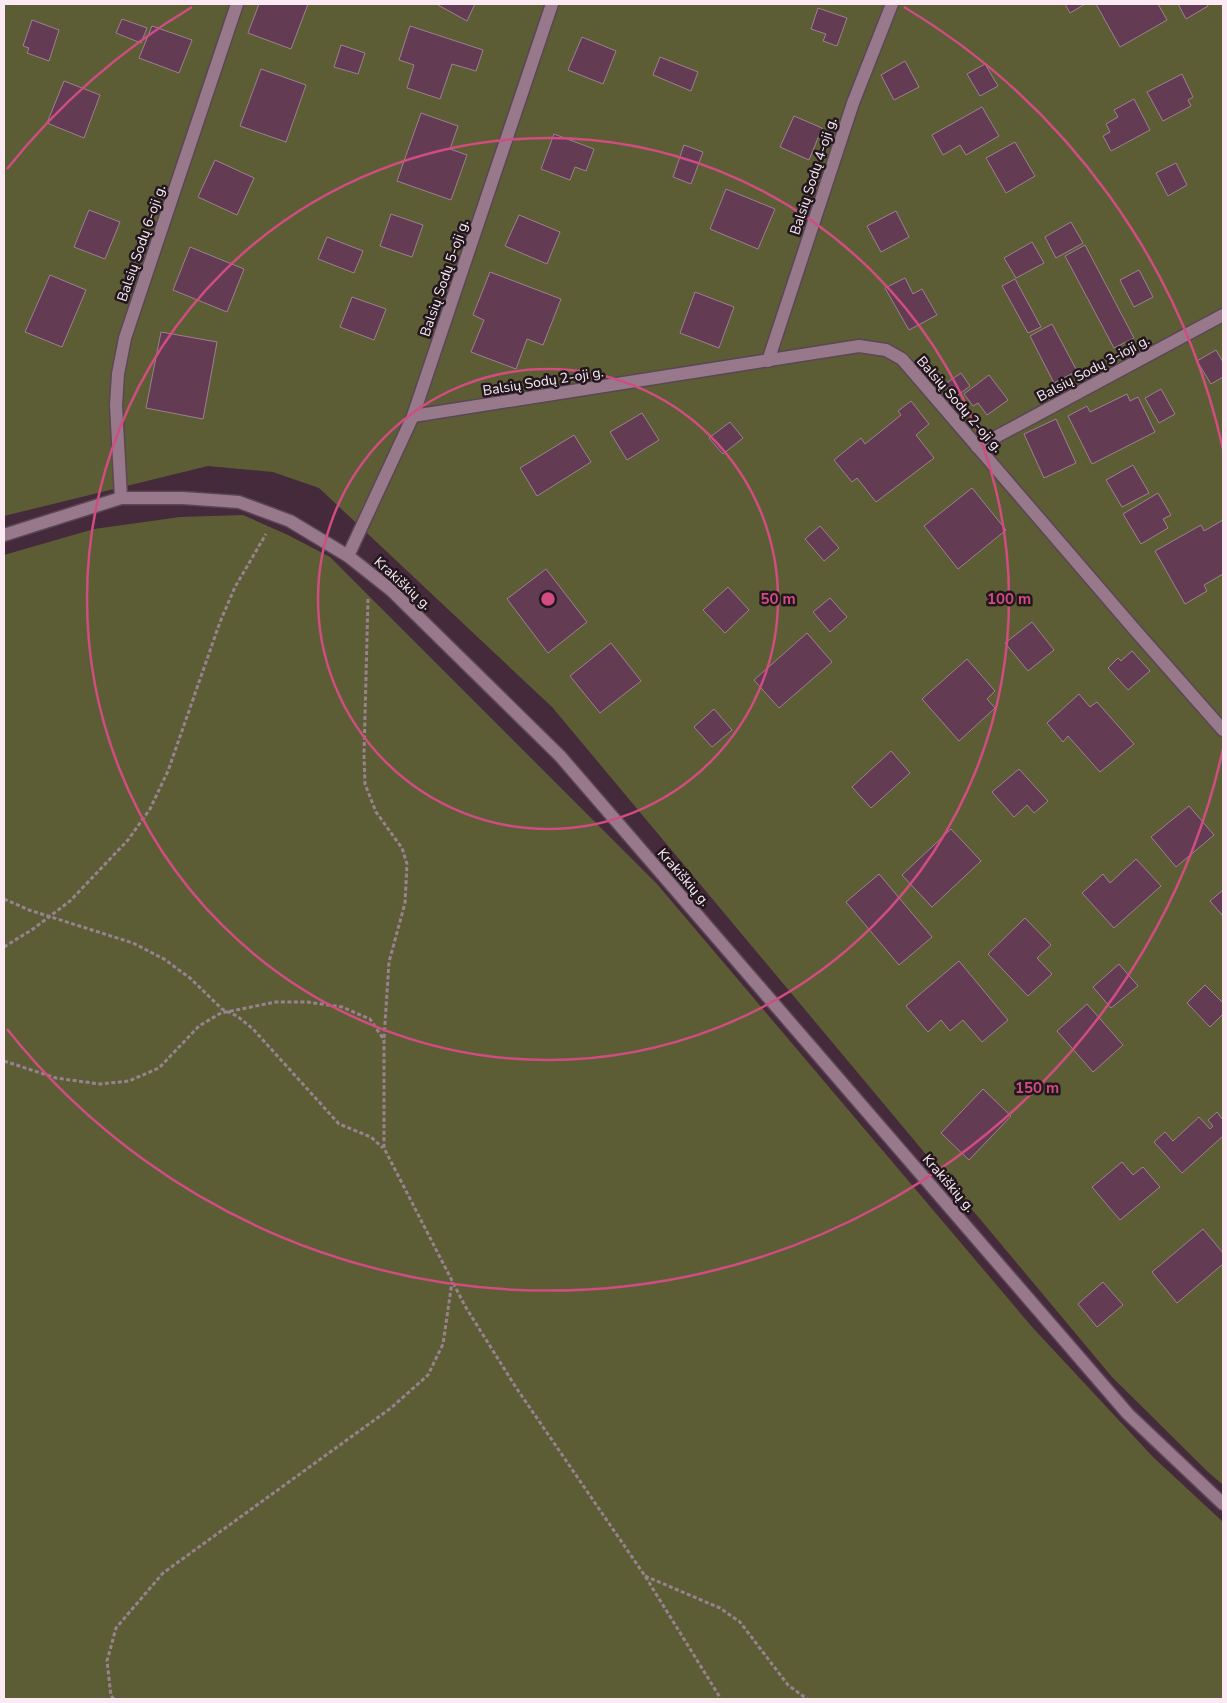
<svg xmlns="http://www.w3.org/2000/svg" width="1227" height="1703" viewBox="0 0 1227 1703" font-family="'Nunito Sans',sans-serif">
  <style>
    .green { fill: #5c5d35 }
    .building { fill: #633c54; stroke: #9e7f91 }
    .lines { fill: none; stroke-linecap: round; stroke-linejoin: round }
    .minor-casing { stroke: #5b4654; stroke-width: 15 }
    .path { stroke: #988290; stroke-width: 3; stroke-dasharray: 4 2.5; stroke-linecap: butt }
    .minor { stroke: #97798b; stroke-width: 12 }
    .ring { fill: none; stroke: #d04c81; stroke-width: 2.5 }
    .labels { text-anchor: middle; stroke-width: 5; stroke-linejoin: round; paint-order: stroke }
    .street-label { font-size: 14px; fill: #fbeaf4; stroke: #23171e }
    .centre { fill: #d04c81; stroke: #23171e; stroke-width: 2.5 }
    .ring-label { font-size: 15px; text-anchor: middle; font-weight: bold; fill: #d04c81; stroke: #23171e; stroke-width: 5; stroke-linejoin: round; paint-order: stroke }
  </style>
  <rect width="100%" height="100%" fill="#442a3a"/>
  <g class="green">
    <path d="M4,4H1223V1485L1207,1471L1112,1377L552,707L319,488L273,472L208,466L4,516Z"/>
    <path d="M243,515L288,535L330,557L657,884L1033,1328L1153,1457L1223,1522V1699H4V555L94,529L180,517Z"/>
  </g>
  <g class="building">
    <path d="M259,4H308L291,49L248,33Z"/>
    <path d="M439,4H475L467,21L438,5Z"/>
    <path d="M1065,4H1085L1070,13Z"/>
    <path d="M1096,4H1158L1167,20L1120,47Z"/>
    <path d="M1178,4H1207L1208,6L1186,19Z"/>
    <path d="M818,8L847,18L837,46L823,41L826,34L811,29Z"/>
    <path d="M122,19L147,28L141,43L116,33Z"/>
    <path d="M32,20L59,30L49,61L27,53L29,48L23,46Z"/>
    <path d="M152,26L192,40L179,73L139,58Z"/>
    <path d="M410,26L483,50L476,71L452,64L440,99L407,88L414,65L399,60Z"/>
    <path d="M582,37L616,51L603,84L568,70Z"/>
    <path d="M341,45L365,53L358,74L334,67Z"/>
    <path d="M660,57L698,72L691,91L653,75Z"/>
    <path d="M905,61L919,87L894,100L881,75Z"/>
    <path d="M985,64L998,86L980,96L967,74Z"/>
    <path d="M261,69L306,85L286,142L240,126Z"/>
    <path d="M1182,74L1193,97L1188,100L1191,106L1163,121L1147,92Z"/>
    <path d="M64,81L100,95L84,138L47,123Z"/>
    <path d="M1134,99L1150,130L1111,151L1103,136L1110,132L1106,124L1118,117L1114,110Z"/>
    <path d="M982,107L999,136L966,155L960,145L943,155L932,135Z"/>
    <path d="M421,113L458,126L450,149L467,155L451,200L397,181Z"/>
    <path d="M794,116L822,128L809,160L780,147Z"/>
    <path d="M554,134L594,149L586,171L575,167L570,180L541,169Z"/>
    <path d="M1015,142L1035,176L1006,193L986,158Z"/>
    <path d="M684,145L703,152L691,184L673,177Z"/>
    <path d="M215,160L254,178L237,215L198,197Z"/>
    <path d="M1176,163L1187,185L1168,196L1156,173Z"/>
    <path d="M726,189L775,209L758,249L710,229Z"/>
    <path d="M89,210L120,222L105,259L74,247Z"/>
    <path d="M896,211L909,237L881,252L867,226Z"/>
    <path d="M391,214L423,225L412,257L380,246Z"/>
    <path d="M519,215L560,232L547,264L505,246Z"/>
    <path d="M1071,222L1083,243L1056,258L1045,237Z"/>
    <path d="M327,237L363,251L354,273L318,259Z"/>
    <path d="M1032,242L1044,263L1016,278L1004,258Z"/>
    <path d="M1085,245L1134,338L1114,348L1065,256Z"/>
    <path d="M190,247L244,269L227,312L173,290Z"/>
    <path d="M1139,270L1153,297L1134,307L1120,280Z"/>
    <path d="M490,272L561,299L543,345L527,339L516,369L471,352L484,320L473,315Z"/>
    <path d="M50,275L86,290L62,347L25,332Z"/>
    <path d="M905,278L913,294L922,289L937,315L909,330L885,288Z"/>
    <path d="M1015,279L1041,327L1028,333L1002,286Z"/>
    <path d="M695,292L734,307L719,348L680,333Z"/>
    <path d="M352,297L386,309L374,340L340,327Z"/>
    <path d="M1052,324L1077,371L1054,383L1030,336Z"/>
    <path d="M161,332L217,342L203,419L146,408Z"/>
    <path d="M1216,350L1223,362V377L1211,384L1197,361Z"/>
    <path d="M961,373L970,386L954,398L945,384Z"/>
    <path d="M989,375L1008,400L987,415L978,403L973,406L964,394Z"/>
    <path d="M1161,389L1175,414L1159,423L1145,398Z"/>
    <path d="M1127,394L1130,401L1138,397L1155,432L1092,464L1068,416L1087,406L1090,412Z"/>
    <path d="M911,401L929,424L916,435L934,458L876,502L857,478L852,482L834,460L861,438L865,444L901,415L898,411Z"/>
    <path d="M642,413L659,440L627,460L610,432Z"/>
    <path d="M1056,419L1076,463L1044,478L1024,434Z"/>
    <path d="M730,422L743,438L723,454L709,438Z"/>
    <path d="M574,435L591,462L537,496L520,468Z"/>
    <path d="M1133,465L1149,493L1122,507L1106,480Z"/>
    <path d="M972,488L1006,530L958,569L924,526Z"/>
    <path d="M1158,493L1171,515L1163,519L1168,528L1141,544L1123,514Z"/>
    <path d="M1223,520V574L1204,585L1207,591L1185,604L1155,551L1201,525L1204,531Z"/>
    <path d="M820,526L839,548L824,561L805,539Z"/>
    <path d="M546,569L587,622L548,653L507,599Z"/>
    <path d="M728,587L749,610L725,633L703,610Z"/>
    <path d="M830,598L847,617L830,632L813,612Z"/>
    <path d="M1032,622L1054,650L1028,671L1005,643Z"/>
    <path d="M807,633L832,662L779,708L754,680Z"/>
    <path d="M611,643L641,681L600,713L570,676Z"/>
    <path d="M1132,651L1150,671L1128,690L1108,668L1118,658L1121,661Z"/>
    <path d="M967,659L995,691L987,699L995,708L959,741L922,699Z"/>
    <path d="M1079,694L1090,707L1097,702L1134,744L1100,772L1068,736L1063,742L1047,723Z"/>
    <path d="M714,709L732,730L712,747L694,727Z"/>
    <path d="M891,751L910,773L871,808L852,787Z"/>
    <path d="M1019,769L1048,801L1034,813L1027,805L1014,817L992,792Z"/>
    <path d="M1189,806L1214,835L1176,867L1151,837Z"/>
    <path d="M951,829L981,861L932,907L902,875Z"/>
    <path d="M1136,859L1161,886L1114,928L1082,893L1103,874L1110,883Z"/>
    <path d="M879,874L932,937L899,965L846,902Z"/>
    <path d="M1223,890V916L1210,901Z"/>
    <path d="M1025,918L1051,945L1037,958L1052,974L1028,996L988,954Z"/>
    <path d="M959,961L1008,1020L982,1042L963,1020L950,1031L941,1020L928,1032L906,1006Z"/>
    <path d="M1119,964L1138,986L1111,1008L1093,987Z"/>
    <path d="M1205,985L1223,1003V1014L1210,1027L1187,1003Z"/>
    <path d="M1087,1004L1123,1045L1093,1072L1057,1031Z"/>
    <path d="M983,1089L1011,1116L969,1160L941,1133Z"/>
    <path d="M1217,1112L1223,1120V1136L1182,1173L1154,1142L1165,1132L1173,1141L1199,1117L1210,1129L1213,1126L1208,1120Z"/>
    <path d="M1122,1162L1133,1175L1143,1167L1160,1187L1120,1220L1092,1187Z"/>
    <path d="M1203,1229L1223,1253V1264L1177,1303L1152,1272Z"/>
    <path d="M1103,1282L1123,1305L1097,1327L1078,1304Z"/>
  </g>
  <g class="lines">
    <g class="minor-casing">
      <g id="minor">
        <path d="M768,361L853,103L892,4"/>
        <path d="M413,416L859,346L886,350L902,359L1135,630L1223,730"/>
        <path d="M977,447L1223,315"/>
        <path d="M121,498L116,405L118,374L125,338L237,4"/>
        <path d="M4,535L121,498H183L239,502L290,521L348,556L391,590L560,756L1128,1414L1223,1504"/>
        <path d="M348,556L413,416L552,4"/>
      </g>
    </g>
    <g class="path">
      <path d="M368,599L364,755L365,784L376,812L402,848L407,864L405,903L389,962L384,1039"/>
      <path d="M4,899L29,910L133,943L164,959L190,978L222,1009L237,1016L253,1029L339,1124L371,1137L383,1148"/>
      <path d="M4,947L33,929L70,901L128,840L150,809L168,771L220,622L235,587L266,534"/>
      <path d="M4,1061L56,1078L100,1084L129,1081L159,1068L199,1026L221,1013L276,1002H307L342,1007L370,1019L384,1040V1148L465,1306L515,1386L645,1576L721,1699"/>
      <path d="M645,1576L720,1608L740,1622L788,1685L807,1699"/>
      <path d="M114,1699L111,1696L107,1661L116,1628L163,1573L391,1408L428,1375L443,1344L452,1282"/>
    </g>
    <use href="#minor" class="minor"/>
  </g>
  <g class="ring">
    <circle cx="548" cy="599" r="230"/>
    <circle cx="548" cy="599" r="461"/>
    <path d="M1223 749A691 691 0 0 1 7 1029M7 169A691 691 0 0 1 192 7M904 7A691 691 0 0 1 1223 449"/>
  </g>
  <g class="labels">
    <g class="street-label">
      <text transform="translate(813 176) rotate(-72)" y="5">Balsių Sodų 4-oji g.</text>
      <text transform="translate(141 243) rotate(-71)" y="5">Balsių Sodų 6-oji g.</text>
      <text transform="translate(444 278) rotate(-71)" y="5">Balsių Sodų 5-oji g.</text>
      <text transform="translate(1093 368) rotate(-28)" y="5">Balsių Sodų 3-ioji g.</text>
      <text transform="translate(543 381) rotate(-9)" y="5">Balsių Sodų 2-oji g.</text>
      <text transform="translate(960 404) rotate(49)" y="5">Balsių Sodų 2-oji g.</text>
      <text transform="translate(403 583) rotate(42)" y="5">Krakiškių g.</text>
      <text transform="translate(684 877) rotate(49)" y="5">Krakiškių g.</text>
      <text transform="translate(949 1183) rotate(49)" y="5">Krakiškių g.</text>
    </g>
  </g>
  <circle cx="548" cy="599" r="8" class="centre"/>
  <g class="ring-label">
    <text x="778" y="604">50 m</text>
    <text x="1009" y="604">100 m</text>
    <text x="1037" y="1093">150 m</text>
  </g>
  <rect width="1227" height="1703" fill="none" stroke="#fbeaf4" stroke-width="10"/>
</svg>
